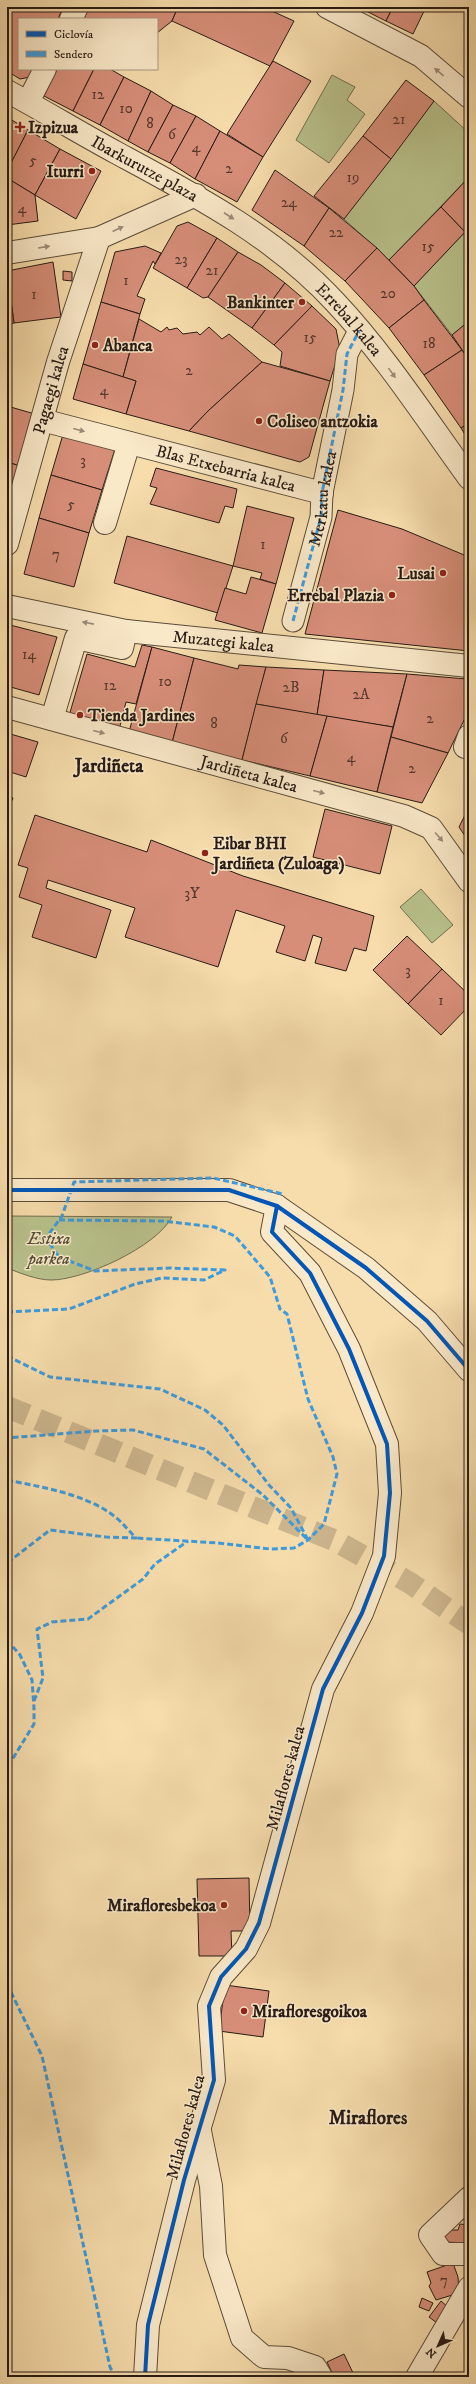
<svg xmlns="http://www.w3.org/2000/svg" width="476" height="2384" viewBox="0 0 476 2384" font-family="'IM FELL DW Pica',serif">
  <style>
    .green { fill: #b9c28c; stroke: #706e50 }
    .building { fill: #d78e79; stroke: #271b14 }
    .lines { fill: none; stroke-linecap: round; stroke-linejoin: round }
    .trunk-tunnel { stroke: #cdb68e; stroke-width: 22; stroke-dasharray: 22 11; stroke-linecap: butt }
    .pedestrian-casing { stroke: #5b4c3a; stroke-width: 23 }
    .minor-casing { stroke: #5b4c3a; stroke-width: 24 }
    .tertiary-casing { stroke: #5b4c3a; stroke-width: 24 }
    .pedestrian { stroke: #fae9c9; stroke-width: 21 }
    .minor { stroke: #fae9c9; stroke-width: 22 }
    .tertiary { stroke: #fae9c9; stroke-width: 22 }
    .quiet { stroke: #3d9bde; stroke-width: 3; stroke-dasharray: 6 3; stroke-linecap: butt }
    .cycleway-casing { stroke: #fae9c9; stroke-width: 6 }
    .cycleway { stroke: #0057b8; stroke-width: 4 }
    .oneway { fill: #9b8c78 }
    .poi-dot { fill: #8f2418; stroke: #fae9c9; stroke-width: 1.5 }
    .labels { text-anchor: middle; stroke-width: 3; stroke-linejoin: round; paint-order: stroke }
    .number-label { font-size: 15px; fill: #53382d }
    .poi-label { font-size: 17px; font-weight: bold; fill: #271b14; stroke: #fae9c9; text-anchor: start }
    .street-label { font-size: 17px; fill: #271b14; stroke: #fae9c9 }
    .park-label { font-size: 17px; font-style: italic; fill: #534d38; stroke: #fae9c9 }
    .quarter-label { font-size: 19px; font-weight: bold; fill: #271b14; stroke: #fae9c9 }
  </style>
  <rect width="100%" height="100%" fill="#f7ddac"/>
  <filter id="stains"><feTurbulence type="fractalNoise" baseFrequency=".005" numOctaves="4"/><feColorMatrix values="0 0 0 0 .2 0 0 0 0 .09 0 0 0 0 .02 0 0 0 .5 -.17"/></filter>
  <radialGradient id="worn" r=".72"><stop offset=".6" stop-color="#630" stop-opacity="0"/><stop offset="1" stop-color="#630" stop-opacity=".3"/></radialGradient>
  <g class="green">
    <path d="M332,75L355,87L347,100L365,114L329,163L296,140Z"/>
    <path d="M434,101L469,133V177L389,260L344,219Z"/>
    <path d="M469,228V321L452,335L414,286Z"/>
    <path d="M421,889L453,925L432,943L400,907Z"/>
    <path d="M7,1216L172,1217C156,1247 84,1280 51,1280C37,1280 20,1273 7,1268Z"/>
  </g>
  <g class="building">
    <path d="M7,7H63L58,19H19V69H34L30,77L20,79L7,71Z"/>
    <path d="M89,7H178L172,21L157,33V19H84Z"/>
    <path d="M178,7H263L294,21L270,66L172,21Z"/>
    <path d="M363,7H393L386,21L362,9Z"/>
    <path d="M393,7H426L413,34L386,21Z"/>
    <path d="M273,61L311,81L263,157L227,134Z"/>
    <path d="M57,69H94L73,111L44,96Z"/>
    <path d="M94,69H110L124,77L100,125L73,111Z"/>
    <path d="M124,77L151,91L128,141L100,125Z"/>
    <path d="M406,80L434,101L391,159L363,136Z"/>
    <path d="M151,91L173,105L148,152L128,141Z"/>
    <path d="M173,105L196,116L170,163L148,152Z"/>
    <path d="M196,116L220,131L195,179L170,163Z"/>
    <path d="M7,117L28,130L7,171Z"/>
    <path d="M28,130L60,149L35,195L7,178V171Z"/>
    <path d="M220,131L263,157L237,202L195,179Z"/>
    <path d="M363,136L391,159L344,219L314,196Z"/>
    <path d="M60,149L101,171L76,219L35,195Z"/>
    <path d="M275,170L329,208L304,246L252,210Z"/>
    <path d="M469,177V228L465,232L441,207Z"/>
    <path d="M7,178L35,195L38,221L7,225Z"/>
    <path d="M441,207L465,232L414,286L389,260Z"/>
    <path d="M329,208L377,248L345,281L304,246Z"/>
    <path d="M188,222L217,238L187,288L153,268L177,226Z"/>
    <path d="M217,238L238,252L208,297L203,298L187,288Z"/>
    <path d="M145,246L161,253L155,264L153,261L137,296L145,299L140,314L101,302L115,252Z"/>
    <path d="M377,248L414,286L424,300L389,328L345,281Z"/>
    <path d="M238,252L261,265L285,283L252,328L208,297Z"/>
    <path d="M53,262L61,317L14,323L7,271Z"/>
    <path d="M63,271L72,272V281L63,280Z"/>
    <path d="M7,272L14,323L7,325Z"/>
    <path d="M285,283L312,306L274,345L252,328Z"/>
    <path d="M424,300L462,350L424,375L389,328Z"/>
    <path d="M101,302L140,314L123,377L83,364Z"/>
    <path d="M312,306L336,329L340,349L330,381L280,366L282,352L274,345Z"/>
    <path d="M139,319L161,332L167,327L169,330L177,328L183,334L197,332L200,335L209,327L222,339L229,334L262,362L208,411L189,431L126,414L136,381L123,377Z"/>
    <path d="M469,321V360L452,335Z"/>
    <path d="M462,350L469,360V423L461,428L424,375Z"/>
    <path d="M262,362L330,381L309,457L300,462L189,431L208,411Z"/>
    <path d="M83,364L136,381L126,414L73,399Z"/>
    <path d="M7,406L35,414L20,466L7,462Z"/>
    <path d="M469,423V441L461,428Z"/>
    <path d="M64,431L116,446L102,490L51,475Z"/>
    <path d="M7,462L20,466L7,510Z"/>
    <path d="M156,468L237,489L233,508L225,506L219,523L150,504L157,488L150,486Z"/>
    <path d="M51,475L102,490L89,533L39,518Z"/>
    <path d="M247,506L294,518L276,584L260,579L262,573L233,566Z"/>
    <path d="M338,510L402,529L469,557V651L305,634Z"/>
    <path d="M39,518L89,533L74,587L24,574Z"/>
    <path d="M127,536L233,566L218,613L114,583Z"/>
    <path d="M251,577L276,584L262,633L215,620L225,588L246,594Z"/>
    <path d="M10,625L57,637L39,695L7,686V638Z"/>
    <path d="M142,645L152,647L136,704L126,702L119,730L69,716L87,654L135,667Z"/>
    <path d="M152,647L194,658L172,743L129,732Z"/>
    <path d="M194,658L238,669L239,665L266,667L242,760L172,743Z"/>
    <path d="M266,667L324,670L317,715L256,704Z"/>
    <path d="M324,670L407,674L393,727L317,715Z"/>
    <path d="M407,674L467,679L469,682V710L448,753L391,737Z"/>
    <path d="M256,704L327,716L310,776L242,760Z"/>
    <path d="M327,716L393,727L377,792L310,776Z"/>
    <path d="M7,733L38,742L26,777L7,771Z"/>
    <path d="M391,737L448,753L422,803L377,792Z"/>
    <path d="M7,795L13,798L7,812Z"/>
    <path d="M469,807V842L459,827Z"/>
    <path d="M325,809L392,826L380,874L313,857Z"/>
    <path d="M35,815L147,852L151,840L243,876L374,916L366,951L354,948L346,971L315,963L322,938L313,935L305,961L276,952L285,926L236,910L218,967L125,937L135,908L48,880L46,888L111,910L96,958L32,937L42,905L19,897L28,868L18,865Z"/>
    <path d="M407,936L442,969L408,1004L373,970Z"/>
    <path d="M442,969L469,995V1006L441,1035L408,1004Z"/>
    <path d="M249,1878L250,1931H231L232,1956H199L197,1879Z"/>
    <path d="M225,1985L269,1991L263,2037L219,2031Z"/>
    <path d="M460,2224L469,2225V2243L444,2242V2230H458Z"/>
    <path d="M453,2263L458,2277L459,2293L436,2300L429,2286L431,2283L427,2272Z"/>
    <path d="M422,2298L433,2303L429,2311L419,2307Z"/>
    <path d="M441,2301L449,2308L437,2323L429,2317Z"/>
    <path d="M344,2354L354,2375L334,2377L327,2362Z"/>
  </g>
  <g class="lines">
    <path class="trunk-tunnel" d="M7,1407L336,1541L410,1583L469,1624"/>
    <g class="pedestrian-casing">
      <path id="pedestrian" d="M293,621L321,517L322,493L343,390L347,354L359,331"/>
    </g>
    <g class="minor-casing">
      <g id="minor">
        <path d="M71,19L77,7"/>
        <path d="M28,102L45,69"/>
        <path d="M7,253L99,238L196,195"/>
        <path id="s1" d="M42,420L322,493"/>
        <path d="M105,523L129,443"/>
        <path id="s2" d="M7,544L58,362L99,238"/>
        <path d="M7,606L126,631"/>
        <path id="s3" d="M7,707L404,816L431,828L469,881"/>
        <path id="s4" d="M52,719L76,638L122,648L126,631L469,666"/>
        <path d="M465,747L469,736"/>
        <path d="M200,2131L211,2186L215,2255L242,2338L264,2357L288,2358L315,2367L321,2377"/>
        <path d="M469,2198L430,2235L443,2254H469"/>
        <path d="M145,2377L148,2325L184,2180L214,2080L209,2006L221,1977L246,1949L259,1923L323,1689L362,1613L384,1556L390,1493L387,1444L349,1349L310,1273L272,1232L277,1206"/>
        <path d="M417,2377L469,2288"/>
      </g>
    </g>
    <g class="tertiary-casing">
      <g id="tertiary">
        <path d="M327,7L421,56L469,97"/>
        <path id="s5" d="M7,91C44,111 80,133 117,153C195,195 274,236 335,302C385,355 426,419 469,478"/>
        <path d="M7,1190H229L277,1206L366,1268L427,1321L469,1370"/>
      </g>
    </g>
    <use href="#pedestrian" class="pedestrian"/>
    <use href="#minor" class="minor"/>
    <use href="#tertiary" class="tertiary"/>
    <g class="quiet">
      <path id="s6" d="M293,621L321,517L322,493L343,390L347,354L359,331"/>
      <path d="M59,1220L163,1221L214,1227L235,1236L270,1277L280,1309L287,1314L308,1399L333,1457L337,1474L324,1524L308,1540L294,1548L270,1549L218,1543L136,1538"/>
      <path d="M7,1312L69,1309L135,1284L162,1278L204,1280L225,1270L170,1268L95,1271L59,1257L46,1238L62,1216L74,1182L213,1178L283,1194"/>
      <path d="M7,1356L50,1377L160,1389L205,1410L223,1425L269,1485L291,1508L308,1540L263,1495L204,1449L133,1430L96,1431L7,1438"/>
      <path d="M7,1480C41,1487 86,1494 114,1516C122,1522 129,1531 136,1538L106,1537L50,1530L7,1563"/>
      <path d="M7,1640L20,1655L32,1680L34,1708V1724L7,1768"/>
      <path d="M34,1701L43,1678L37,1629L52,1622L88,1619L143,1579L155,1564L188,1541"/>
      <path d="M7,1984L42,2056L110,2367L115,2377"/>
    </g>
    <g class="cycleway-casing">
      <g id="cycleway">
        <path d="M7,1190H229L277,1206L366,1268L427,1321L469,1370"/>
        <path d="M145,2377L148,2325L184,2180L214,2080L209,2006L221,1977L246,1949L259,1923L323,1689L362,1613L384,1556L390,1493L387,1444L349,1349L310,1273L272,1232L277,1206"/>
      </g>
    </g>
    <use href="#cycleway" class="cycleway"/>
  </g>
  <defs><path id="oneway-solid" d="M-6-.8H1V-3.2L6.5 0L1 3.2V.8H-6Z"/></defs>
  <g class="oneway">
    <use href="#oneway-solid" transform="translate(439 72) rotate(-140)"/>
    <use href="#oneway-solid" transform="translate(229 216) rotate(33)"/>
    <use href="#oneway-solid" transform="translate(118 229) rotate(-24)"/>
    <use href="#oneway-solid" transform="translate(44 247) rotate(-9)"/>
    <use href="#oneway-solid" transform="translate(392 373) rotate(54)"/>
    <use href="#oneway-solid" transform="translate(79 430) rotate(15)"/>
    <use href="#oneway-solid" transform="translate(88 623) rotate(-169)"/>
    <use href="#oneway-solid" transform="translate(99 732) rotate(15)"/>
    <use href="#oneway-solid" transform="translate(319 792) rotate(15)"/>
    <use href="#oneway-solid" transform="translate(439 837) rotate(50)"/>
  </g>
  <g class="poi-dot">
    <path d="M18 121h4v4h4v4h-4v4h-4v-4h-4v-4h4z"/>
    <circle cx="92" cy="171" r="4"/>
    <circle cx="302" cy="302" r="4"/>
    <circle cx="95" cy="345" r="4"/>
    <circle cx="259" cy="421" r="4"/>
    <circle cx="443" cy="573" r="4"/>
    <circle cx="392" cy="595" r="4"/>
    <circle cx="80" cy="715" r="4"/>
    <circle cx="205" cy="853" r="4"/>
    <circle cx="224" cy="1905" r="4"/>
    <circle cx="244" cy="2011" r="4"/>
  </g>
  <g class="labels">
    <g class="number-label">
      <text x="98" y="99">12</text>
      <text x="126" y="113">10</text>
      <text x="399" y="124">21</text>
      <text x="150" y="128">8</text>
      <text x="172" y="139">6</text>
      <text x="196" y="152">4</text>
      <text x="33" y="165">5</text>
      <text x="229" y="173">2</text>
      <text x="353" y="182">19</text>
      <text x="289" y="207">24</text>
      <text x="22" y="213">4</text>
      <text x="336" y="237">22</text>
      <text x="428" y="251">15</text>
      <text x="181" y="264">23</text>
      <text x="212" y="275">21</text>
      <text x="126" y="285">1</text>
      <text x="388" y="298">20</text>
      <text x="34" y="299">1</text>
      <text x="310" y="342">15</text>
      <text x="429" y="348">18</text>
      <text x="189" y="375">2</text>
      <text x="104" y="395">4</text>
      <text x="83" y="465">3</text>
      <text x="71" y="509">5</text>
      <text x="263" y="549">1</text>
      <text x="56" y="559">7</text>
      <text x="29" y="659">14</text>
      <text x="165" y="686">10</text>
      <text x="110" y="690">12</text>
      <text x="291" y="692">2B</text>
      <text x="361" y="699">2A</text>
      <text x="430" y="723">2</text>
      <text x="214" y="728">8</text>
      <text x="284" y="743">6</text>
      <text x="351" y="762">4</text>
      <text x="412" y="773">2</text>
      <text x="192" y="898">3Y</text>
      <text x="408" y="975">3</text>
      <text x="441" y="1005">1</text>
      <text x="444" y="2285">7</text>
    </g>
    <g class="poi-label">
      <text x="28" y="133">Izpizua</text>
      <text x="84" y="177" text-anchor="end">Iturri</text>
      <text x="294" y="308" text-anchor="end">Bankinter</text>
      <text x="103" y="351">Abanca</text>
      <text x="267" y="427">Coliseo antzokia</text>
      <text x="435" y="579" text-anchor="end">Lusai</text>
      <text x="384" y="601" text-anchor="end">Errebal Plazia</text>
      <text x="88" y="721">Tienda Jardines</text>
      <text x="213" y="849">Eibar BHI<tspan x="213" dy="20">Jardiñeta (Zuloaga)</tspan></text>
      <text x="216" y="1911" text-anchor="end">Mirafloresbekoa</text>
      <text x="252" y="2017">Mirafloresgoikoa</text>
    </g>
    <g class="street-label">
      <text dy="6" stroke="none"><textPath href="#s5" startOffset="158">Ibarkurutze plaza</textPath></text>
      <text dy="6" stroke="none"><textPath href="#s5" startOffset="414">Errebal kalea</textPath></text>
      <text dy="6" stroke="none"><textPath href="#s2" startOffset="160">Pagaegi kalea</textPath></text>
      <text dy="6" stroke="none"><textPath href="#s1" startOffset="190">Blas Etxebarria kalea</textPath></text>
      <text dy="6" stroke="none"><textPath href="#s6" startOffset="126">Merkatu kalea</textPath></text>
      <text dy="6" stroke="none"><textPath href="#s4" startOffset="247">Muzategi kalea</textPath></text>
      <text dy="6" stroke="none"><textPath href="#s3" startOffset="251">Jardiñeta kalea</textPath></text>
      <text transform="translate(285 1778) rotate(-75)" y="6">Milaflores kalea</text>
      <text transform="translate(185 2127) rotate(-75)" y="6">Milaflores kalea</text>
    </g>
    <g class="park-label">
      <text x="49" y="1244">Estixa<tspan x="49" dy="20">parkea</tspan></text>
    </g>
    <g class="quarter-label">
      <text x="109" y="772">Jardiñeta</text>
      <text x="368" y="2124">Miraflores</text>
    </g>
  </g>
  <rect width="476" height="2384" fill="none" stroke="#f7ddac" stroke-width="24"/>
  <rect x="8" y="8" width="460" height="2368" fill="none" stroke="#271b14" stroke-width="2"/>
  <rect x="12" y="12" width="452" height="2360" fill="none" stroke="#271b14"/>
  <rect x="18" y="18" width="140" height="52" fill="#fae9c9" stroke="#a69781"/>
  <rect x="26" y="31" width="20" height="6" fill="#0057b8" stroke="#a69781"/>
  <text x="54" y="38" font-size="12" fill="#271b14">Ciclovía</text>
  <rect x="26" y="51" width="20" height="6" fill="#3d9bde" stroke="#a69781"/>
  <text x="54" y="58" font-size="12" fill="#271b14">Sendero</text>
  <g transform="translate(438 2346) rotate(225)" stroke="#fae9c9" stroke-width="3" paint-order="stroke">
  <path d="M0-3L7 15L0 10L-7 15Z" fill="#271b14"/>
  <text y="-6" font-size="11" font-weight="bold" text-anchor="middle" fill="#271b14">N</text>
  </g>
  <rect width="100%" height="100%" filter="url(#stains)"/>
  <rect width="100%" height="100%" fill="url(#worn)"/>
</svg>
